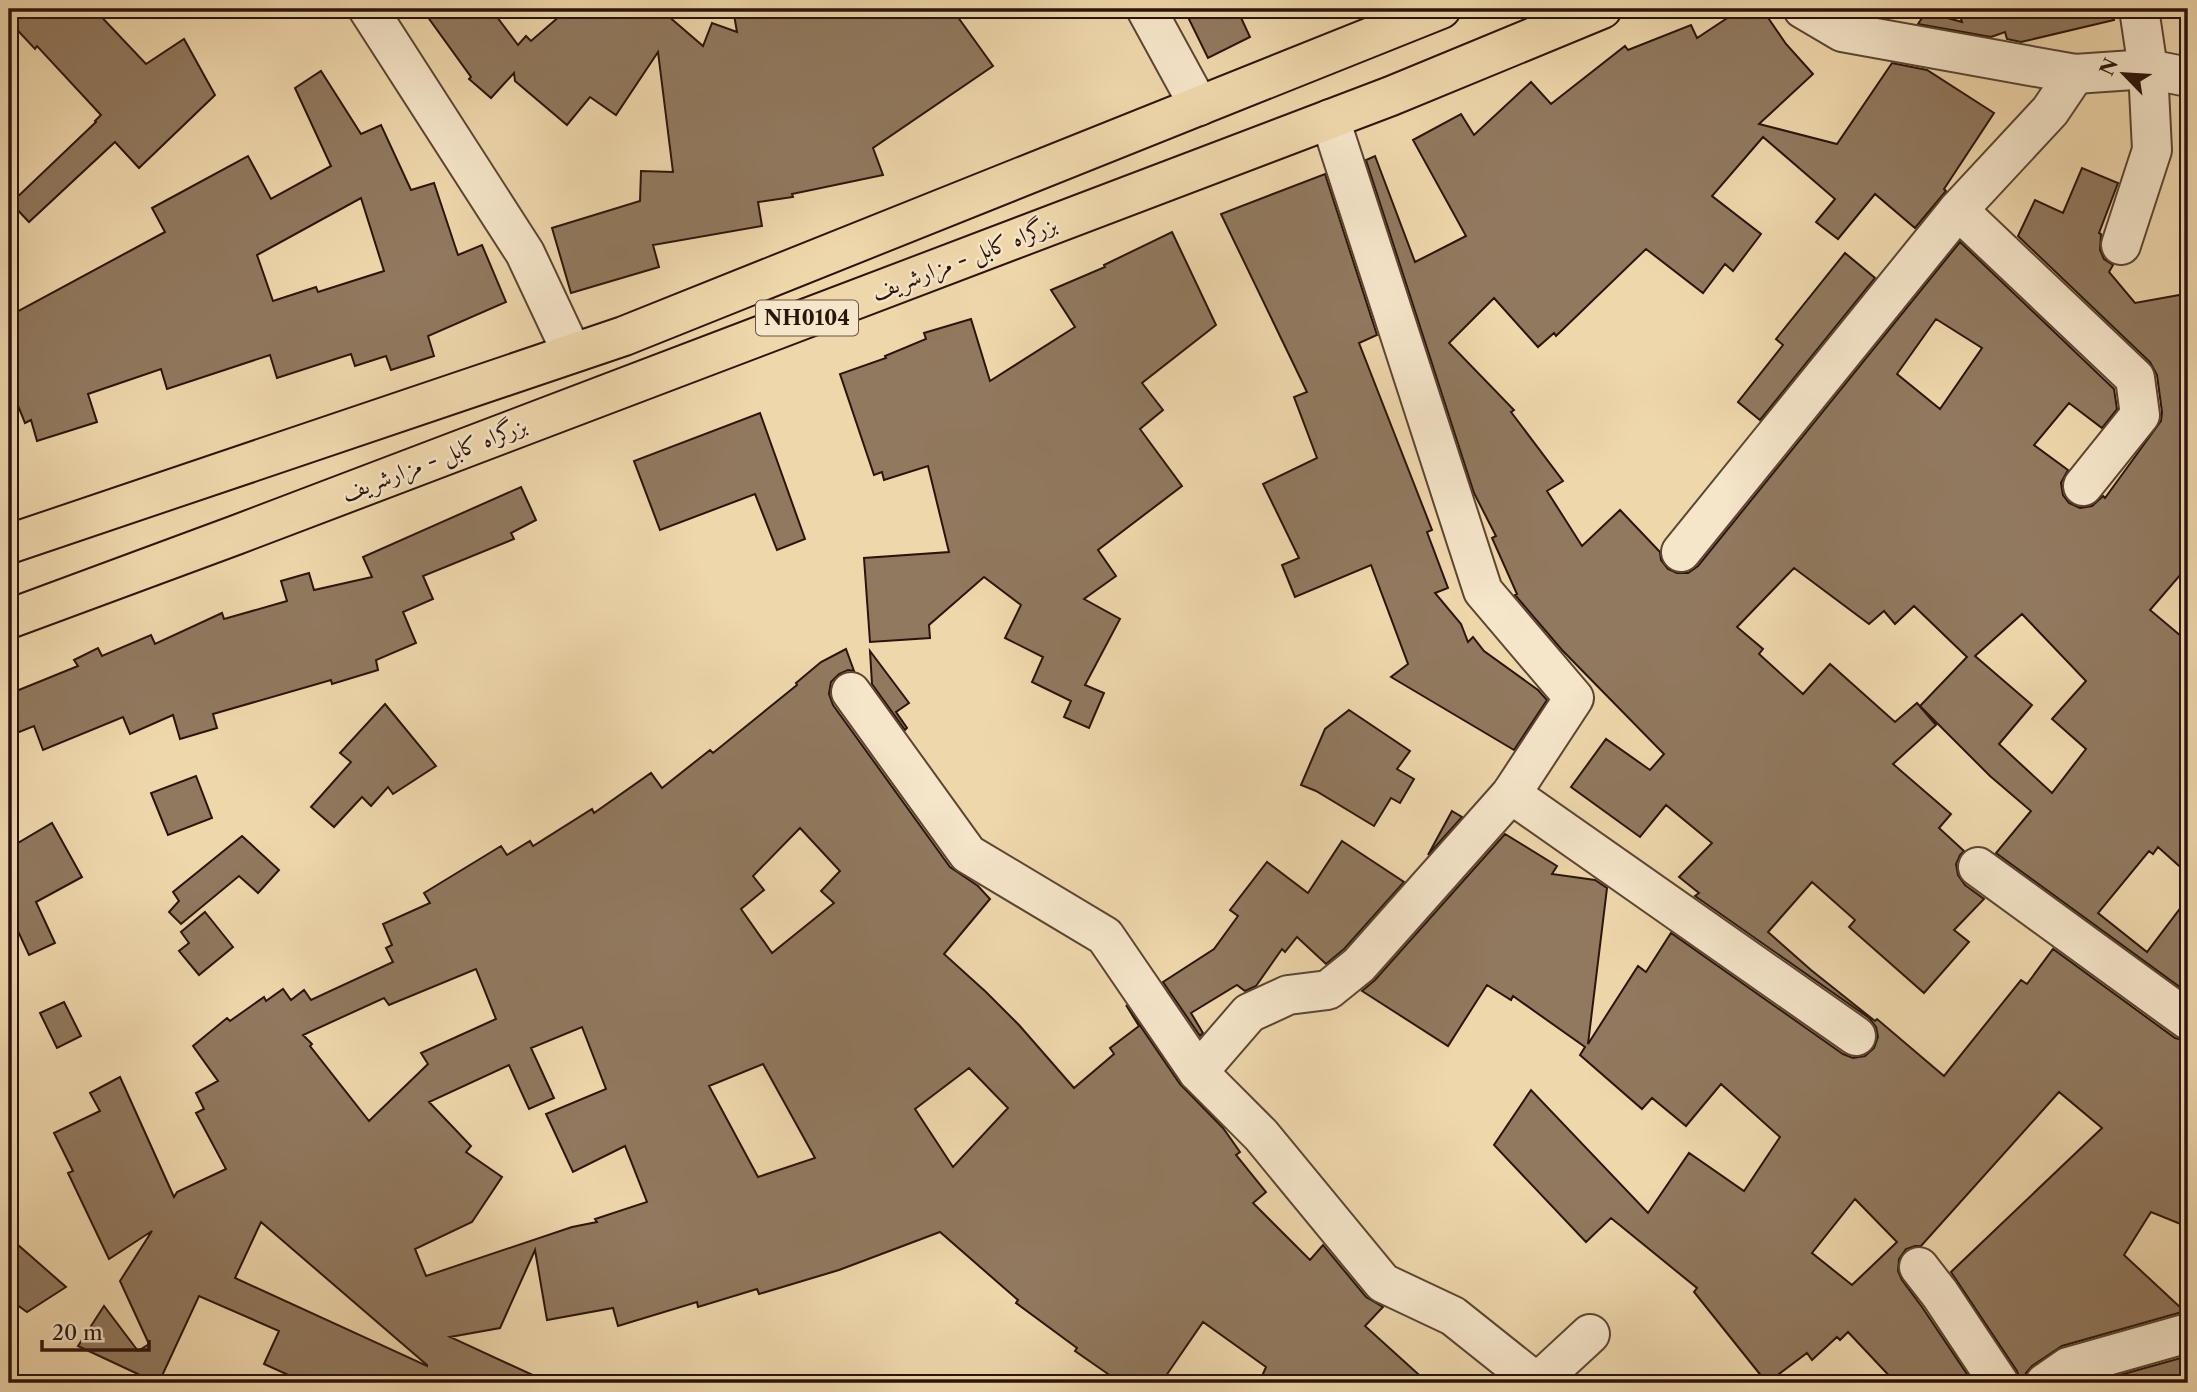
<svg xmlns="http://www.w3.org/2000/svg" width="2197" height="1392" viewBox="0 0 2197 1392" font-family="'Libre Caslon Text',Amiri,serif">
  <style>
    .building { fill: #91795f; stroke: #2b140b; stroke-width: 2; fill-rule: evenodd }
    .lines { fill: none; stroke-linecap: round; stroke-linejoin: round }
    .minor-casing { stroke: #5c4533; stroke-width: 42 }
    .highway-casing { stroke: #2b140b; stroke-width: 42 }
    .minor { stroke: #f5e5c9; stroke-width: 38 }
    .highway { stroke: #efd7ac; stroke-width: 38 }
    .labels { text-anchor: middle; stroke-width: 5; stroke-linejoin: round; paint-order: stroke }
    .shield { fill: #f5e5c9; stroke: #685344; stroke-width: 2 }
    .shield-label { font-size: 21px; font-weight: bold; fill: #2b140b }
    .street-label { font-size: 23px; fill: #2b140b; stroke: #f5e5c9 }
  </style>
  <rect width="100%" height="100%" fill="#efd7ac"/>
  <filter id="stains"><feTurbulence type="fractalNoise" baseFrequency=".00286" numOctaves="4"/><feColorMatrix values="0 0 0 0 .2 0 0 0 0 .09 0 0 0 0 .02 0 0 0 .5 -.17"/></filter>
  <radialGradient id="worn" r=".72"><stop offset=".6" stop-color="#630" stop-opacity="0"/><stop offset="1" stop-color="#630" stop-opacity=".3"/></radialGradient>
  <g class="building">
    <path d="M9,9H94L146,64L184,39L215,95L139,168L115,142L29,222L11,203L96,122L95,121L101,115L37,46L35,49L9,21Z"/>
    <path d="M422,9H491L518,45L526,36L531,41L568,9H660L703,46L712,23L737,32L733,9H952L993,66L873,148L883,175L792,194L793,197L758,202L762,226L653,245L659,267L571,293L552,228L640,201L641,171L673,172L658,52L616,115L590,97L567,125L515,81L514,73L491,98L469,79L471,77Z"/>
    <path d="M1184,9H1237L1250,37L1208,58Z"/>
    <path d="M1741,9H1762L1786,44L1813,74L1759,124L1837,144L1892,63L1927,70L1994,113L1944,189L1946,191L1915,228L1875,194L1838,239L1816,222L1835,199L1763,137L1712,196L1761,234L1733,271L1725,264L1703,293L1646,249L1556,336L1554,333L1538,347L1494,298L1449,343L1514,410L1511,412L1563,481L1547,491L1582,546L1620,510L1660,552L1661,560L1668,569L1677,573H1688L1698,566L1960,242L2114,389L2117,409L2102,428L2069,403L2034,445L2068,470L2061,483L2063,495L2069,503L2080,508L2092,506L2103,496L2105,498L2161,421L2162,412L2157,375L2150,362L2018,236L2035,200L2063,213L2082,168L2118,183L2099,233L2101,234L2100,250L2104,259L2113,265L2109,272L2135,303L2185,294L2188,316V566L2150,610L2188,642V874L2158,847L2153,854L2149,851L2098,913L2147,952L2188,898V993L1996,853L2031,811L1990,776L1920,706L1967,657L1914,606L1895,624L1884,611L1869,624L1794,568L1737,627L1763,649L1759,654L1803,694L1830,664L1895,722L1917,703L1936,725L1893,764L1951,814L1939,828L1964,851L1960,855L1956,864L1958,875L1965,885L1984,899L1954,930L1969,942L1924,993L1849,927L1855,920L1812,882L1768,932L1811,970L1875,1021L1877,1019L1944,1076L2021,980L2027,984L2053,949L2175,1038L2188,1041V1227L2151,1212L2124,1255L2181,1308L2182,1312L2062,1346L2032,1366L2026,1373L2023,1383H2021L2017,1371L1951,1272L2102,1128L2059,1092L1921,1246H1915L1906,1249L1899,1259L1898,1271L1902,1280L1922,1307L1973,1383H1896L1848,1332L1840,1340L1837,1337L1812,1360L1807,1353L1767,1383L1694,1292L1697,1288L1611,1218L1586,1242L1494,1145L1531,1090L1648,1213L1689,1153L1744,1191L1780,1137L1721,1084L1686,1126L1652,1098L1642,1109L1580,1055L1585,1047L1513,996L1511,1000L1487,985L1448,1046L1362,991L1375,980L1505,834L1557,866L1552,874L1595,880L1607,888L1588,1044L1638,966L1646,972L1671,933L1843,1054L1853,1058L1865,1056L1874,1048L1878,1037L1876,1027L1869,1018L1695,896L1699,893L1679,877L1712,843L1666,805L1640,837L1571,787L1606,739L1650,770L1664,754L1562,650L1515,595L1517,594L1492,538L1496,536L1474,493L1366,160L1375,156L1415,262L1466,236L1413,140L1461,114L1474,135L1531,82L1551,104L1625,46L1628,50L1691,25L1697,38ZM1936,319L1982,348L1940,409L1897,374ZM2022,614L2086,681L2052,719L2086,749L2052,793L1999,744L2032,705L1975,656ZM1855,1199L1897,1242L1852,1285L1812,1253Z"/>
    <path d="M1958,9H2112L2114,20L2021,42L2007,39L2005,32L1991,37L1918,24L1926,12L1962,22Z"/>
    <path d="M321,71L361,134L381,125L411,190L434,183L458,255L482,245L506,302L428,336L434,356L391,370L386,356L355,366L351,354L277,378L270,355L167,389L161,369L88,394L97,422L37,441L31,420L25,423L9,383V316L165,232L152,208L248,156L271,199L331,166L295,88ZM361,198L384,271L318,292L316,287L273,301L257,255Z"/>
    <path d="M1325,174L1377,335L1359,343L1432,530L1427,532L1448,588L1435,593L1461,624L1468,642L1473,637L1484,651L1538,690L1547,700L1514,750L1391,677L1408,664L1371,565L1295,597L1282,565L1299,558L1263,484L1317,458L1294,397L1307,392L1221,214Z"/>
    <path d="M1172,232L1216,325L1142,383L1163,410L1140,429L1182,486L1098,550L1116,576L1084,599L1120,619L1085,685L1104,693L1089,728L1064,717L1071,701L1032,682L1043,657L1005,638L1021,605L984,577L929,625L930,638L870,642L864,558L949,552L928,466L884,480L882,472L874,475L840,374L886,358L885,356L926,339L924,333L971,319L990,381L1075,327L1051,290L1105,267L1104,265Z"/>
    <path d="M1845,253L1875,278L1760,420L1738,402L1783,345L1776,339Z"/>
    <path d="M760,413L805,539L777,550L755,494L660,530L634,461Z"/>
    <path d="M521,487L536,520L511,533L514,539L423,576L433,599L403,612L416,643L376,660L378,670L332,684L331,680L213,714L217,728L180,739L173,715L130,734L123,717L43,750L34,726L9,736V694L78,666L74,660L98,648L102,656L151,635L155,644L222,613L224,619L287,601L281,581L309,573L314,590L372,577L363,557Z"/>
    <path d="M846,649L854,671L848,670L839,674L831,682L829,694L833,705L950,867L978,886L990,899L944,954L986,992L1019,1025L1074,1088L1114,1054L1110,1048L1139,1026L1126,1005L1180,1084L1223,1128L1240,1152L1236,1155L1266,1192L1253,1203L1310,1260L1323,1245L1366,1297L1383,1307L1365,1326L1428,1383H1259L1266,1367L1203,1322L1161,1383H1121L1075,1351L1077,1348L1016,1303L1018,1300L940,1232L839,1270L759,1294L757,1289L698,1307L697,1302L618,1326L613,1308L547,1320L535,1250L500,1328L450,1337L550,1383H306L264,1364L279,1331L199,1296L160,1380L163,1383H157L78,1346L104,1306L138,1351L149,1344L120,1281L152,1231L109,1259L68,1173L73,1171L54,1133L100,1111L90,1093L120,1077L174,1197L177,1192L226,1169L196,1113L204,1109L196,1093L218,1081L193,1046L227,1018L230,1021L264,997L266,1001L283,989L291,1000L304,990L311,1000L393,962L386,948L392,945L383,924L430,903L424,893L501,846L507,855L530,841L533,846L592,809L594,813L651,773L662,788L710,750L713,753L797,685L796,683L821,662ZM800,828L840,871L821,891L834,903L772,953L741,909L764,890L753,876ZM476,969L496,1019L421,1053L428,1064L369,1121L310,1046L312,1044L303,1035L384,998L389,1005ZM582,1027L606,1089L546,1114L573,1172L625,1146L647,1202L595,1219L597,1222L572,1227L426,1276L415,1249L472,1222L502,1177L466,1152L471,1146L429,1102L509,1065L529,1109L554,1098L531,1048ZM763,1064L815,1158L758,1177L709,1086ZM969,1068L1008,1108L953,1167L915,1109ZM261,1222L427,1365V1366L235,1278Z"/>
    <path d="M870,651L909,703L896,712L907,728L905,730L872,684Z"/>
    <path d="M385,704L436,766L393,794L388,787L371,806L362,797L334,827L311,807L351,762L340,753Z"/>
    <path d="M1349,710L1410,751L1397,769L1414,779L1400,803L1391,798L1374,826L1316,791L1301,785L1325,729Z"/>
    <path d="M196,776L212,818L168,835L151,793Z"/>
    <path d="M1452,811L1462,817L1428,855Z"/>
    <path d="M52,823L82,877L36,902L55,943L29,955L11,916L9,918V841L11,847Z"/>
    <path d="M242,836L279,870L258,893L239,876L181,924L169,912L179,901L173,892Z"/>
    <path d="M1342,841L1404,882L1344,949L1326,964L1297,937L1285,952L1282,949L1256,986L1245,991L1237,985L1191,1013L1203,1033L1200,1036L1163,982L1214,949L1238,916L1230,910L1267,862L1308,893Z"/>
    <path d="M205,912L233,947L199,975L179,951L189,943L181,932Z"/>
    <path d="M64,1002L81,1036L57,1048L40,1013Z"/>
    <path d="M9,1237L66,1287L27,1312L9,1299Z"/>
    <path d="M2188,1356V1383H2091Z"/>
  </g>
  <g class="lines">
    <g class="minor-casing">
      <g id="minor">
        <path d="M368,9L525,253L572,353"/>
        <path d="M1146,9L1199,106"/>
        <path d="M1803,9L1842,32L2075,74L2148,69L2188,77"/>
        <path d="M1958,210L2135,378L2140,415L2083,486"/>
        <path d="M2121,245L2152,150L2148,69L2139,9"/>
        <path d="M1681,552L1958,210L2050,111L2075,74"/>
        <path d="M851,692L968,854L1105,936L1198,1072L1261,1135L1383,1283L1453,1316L1537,1383"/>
        <path d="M1511,794L1856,1036"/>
        <path d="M1978,867L2188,1020"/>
        <path d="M1198,1072L1249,1013L1288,995L1328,990L1359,965L1511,794L1574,698L1483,591L1330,119"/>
        <path d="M1919,1267L1940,1294L1999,1383"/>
        <path d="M1537,1383L1590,1334"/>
        <path d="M2045,1383L2068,1367L2188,1333"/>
      </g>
    </g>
    <g class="highway-casing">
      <g id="highway">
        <path d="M9,544L624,336L1441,9"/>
        <path d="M9,619L236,535L1391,96L1602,9"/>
      </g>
    </g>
    <use href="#minor" class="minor"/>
    <use href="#highway" class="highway"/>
  </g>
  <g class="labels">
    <rect class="shield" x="756" y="300.5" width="102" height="35" rx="5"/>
    <g class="shield-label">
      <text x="807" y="325">NH0104</text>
    </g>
    <g class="street-label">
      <text transform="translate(964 258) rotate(-21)" y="8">بزرگراه کابل - مزارشریف</text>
      <text transform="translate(434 459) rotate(-21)" y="8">بزرگراه کابل - مزارشریف</text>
    </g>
  </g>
  <rect width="2197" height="1392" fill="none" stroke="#efd7ac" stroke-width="35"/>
  <rect x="10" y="10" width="2176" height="1371" fill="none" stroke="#2b140b" stroke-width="3.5"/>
  <rect x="18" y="18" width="2162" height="1357" fill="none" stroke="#2b140b" stroke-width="2"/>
  <g transform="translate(2124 74) rotate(295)" stroke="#f5e5c9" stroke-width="5" paint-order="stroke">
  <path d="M0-5L12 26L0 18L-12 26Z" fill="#2b140b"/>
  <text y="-10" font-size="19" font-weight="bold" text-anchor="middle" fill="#2b140b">N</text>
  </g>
  <path d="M42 1340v10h107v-10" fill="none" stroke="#2b140b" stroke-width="3.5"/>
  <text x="52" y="1340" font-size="21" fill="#2b140b" stroke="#f5e5c9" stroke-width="5" paint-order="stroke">20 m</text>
  <rect width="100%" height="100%" filter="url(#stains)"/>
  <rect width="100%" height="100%" fill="url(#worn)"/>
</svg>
